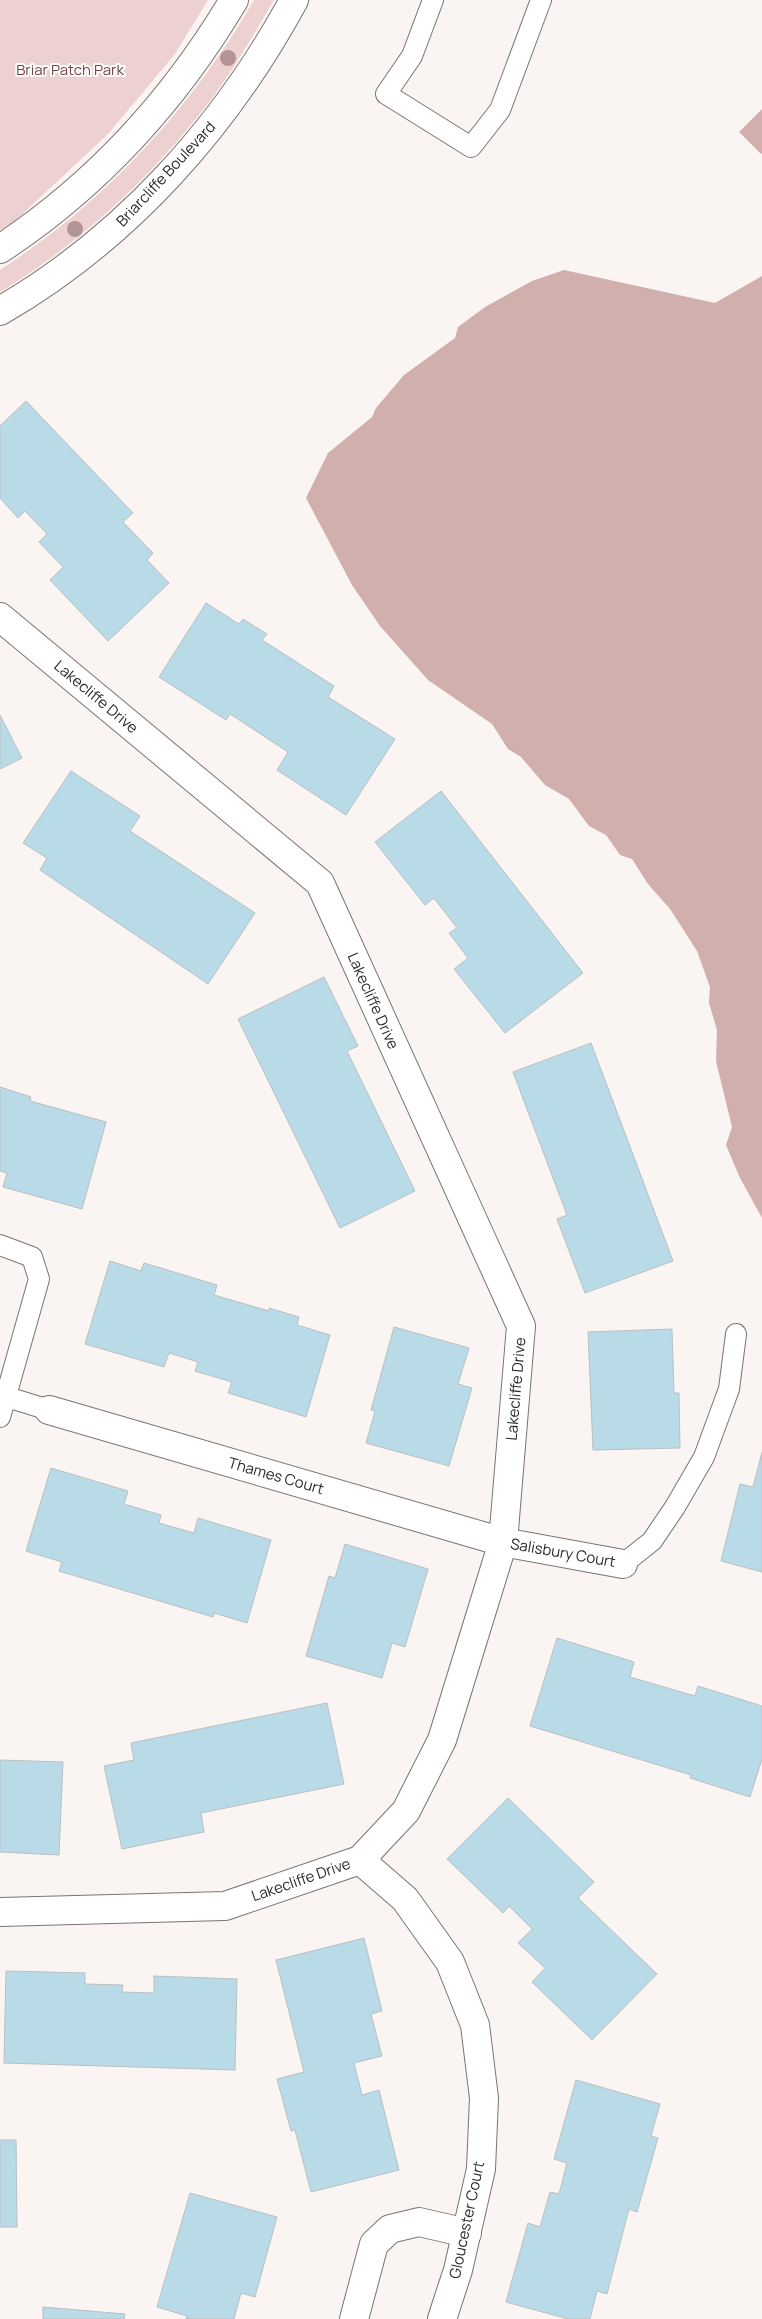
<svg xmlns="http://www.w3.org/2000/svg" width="762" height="2319" viewBox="0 0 762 2319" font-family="Manrope,sans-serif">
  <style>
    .green { fill: #edd1d0 }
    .water { fill: #d1afad }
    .building { fill: #b9dbe8; stroke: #babfc1 }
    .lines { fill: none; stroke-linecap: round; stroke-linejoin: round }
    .service-casing { stroke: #7a7474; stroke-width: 22 }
    .minor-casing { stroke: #7a7474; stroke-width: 30 }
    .service { stroke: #fff; stroke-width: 20 }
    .minor { stroke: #fff; stroke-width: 28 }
    .tree { fill: #b29493 }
    .labels { text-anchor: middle; stroke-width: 4; stroke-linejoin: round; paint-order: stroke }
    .park-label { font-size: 15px; fill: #784544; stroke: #fff }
    .street-label { font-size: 15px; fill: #2b2929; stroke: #fff }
  </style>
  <rect width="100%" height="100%" fill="#faf4f3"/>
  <g class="green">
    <path d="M0,0H208L175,54L108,134L15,221L0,230Z"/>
    <path d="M254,0H274C255,32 237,64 215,94C158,171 83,242 0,292V270C104,203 192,108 254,0Z"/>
  </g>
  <g class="water">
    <path d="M762,109V153L761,154L739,132Z"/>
    <path d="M564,270L715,303L762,276V1218L740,1178L726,1145L732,1127L716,1061L717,1030L709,1003L710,987L697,951L670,909L648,884L632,859L620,855L606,835L589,826L569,799L545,785L521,757L508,749L492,724L428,680L380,626L352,585L306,498L328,453L372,417L376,408L404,375L455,338L458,327L485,307L532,281Z"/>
  </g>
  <g class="building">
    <path d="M26,401L133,513L123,522L153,553L147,560L169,583L108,641L50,580L63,567L39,542L47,534L25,511L18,518L0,498V426Z"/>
    <path d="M206,603L239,624L243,619L267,634L262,640L334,686L328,697L395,739L346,815L277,770L288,752L230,714L226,720L159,677Z"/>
    <path d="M0,715L22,758L0,769Z"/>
    <path d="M71,771L140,816L130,831L255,913L208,984L40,870L47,858L23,843Z"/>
    <path d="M441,791L583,973L505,1033L454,969L468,958L449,933L457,928L434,898L425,905L375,842Z"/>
    <path d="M324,977L358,1046L347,1051L415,1191L340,1228L238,1019Z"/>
    <path d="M591,1043L673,1261L585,1293L557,1219L567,1215L513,1072Z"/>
    <path d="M0,1087L31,1097L30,1101L106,1122L82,1209L3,1187L7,1173L0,1171Z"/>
    <path d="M110,1261L141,1271L144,1263L217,1285L214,1295L269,1311V1308L299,1317L297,1325L330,1335L306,1417L228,1393L232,1382L195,1371L198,1362L169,1353L164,1367L85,1344Z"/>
    <path d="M394,1327L469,1348L458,1384L472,1388L449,1466L366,1443L375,1411L371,1410Z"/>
    <path d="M672,1329L674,1393H679L680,1448L593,1450L588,1332Z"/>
    <path d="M762,1452V1572L721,1561L740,1484L753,1487Z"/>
    <path d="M51,1468L128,1491L124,1504L161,1515L159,1523L194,1533L198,1518L271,1540L247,1623L214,1613L213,1617L59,1571L62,1562L26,1551Z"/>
    <path d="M345,1544L428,1569L405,1647L392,1643L382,1678L306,1656L329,1576L335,1578Z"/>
    <path d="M557,1638L634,1662L630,1677L695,1696L698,1686L762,1706V1759L750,1797L690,1778L691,1775L530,1726Z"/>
    <path d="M327,1703L344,1784L201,1813L204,1832L122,1849L104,1766L134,1760L131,1743Z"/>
    <path d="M0,1760L63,1762L59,1855L0,1852Z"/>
    <path d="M508,1798L594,1882L578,1898L657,1974L592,2040L532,1982L545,1968L518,1943L532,1929L509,1906L503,1913L447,1859Z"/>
    <path d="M364,1938L382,2011L371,2014L382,2056L354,2063L362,2095L379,2090L399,2170L311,2192L295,2130L291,2131L277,2079L304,2072L276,1960Z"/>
    <path d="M6,1971L85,1973V1984L123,1985L122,1992L154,1993V1976L237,1979L235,2070L4,2063Z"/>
    <path d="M576,2080L660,2104L651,2136L658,2138L637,2212L629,2209L607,2294L597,2291L590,2319H568L506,2302L528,2223L540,2227L550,2192L559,2194L567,2163L554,2159Z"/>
    <path d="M0,2140H16L17,2227H0Z"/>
    <path d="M190,2193L277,2217L255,2297L241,2293L234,2319H186L187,2316L157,2307Z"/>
    <path d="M43,2307L125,2314L124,2319H43Z"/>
  </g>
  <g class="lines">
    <g class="service-casing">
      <g id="service">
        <path d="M433,0L412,56L386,94L471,147L500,110L541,0"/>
        <path d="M0,1245L32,1257L39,1279L0,1417"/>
        <path d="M7,1397L49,1410"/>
        <path d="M623,1564L652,1541L675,1507L704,1457L729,1389L736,1334"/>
      </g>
    </g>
    <g class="minor-casing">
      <g id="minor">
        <path d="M0,249C97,185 175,99 234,0"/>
        <path d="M0,311C126,238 225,127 294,0"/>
        <path d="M0,617L320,883L521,1326L503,1542L442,1740L406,1811L360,1860L225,1906L0,1912"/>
        <path d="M49,1410L503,1542L623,1564"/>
        <path d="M360,1860L405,1899L450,1962L475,2025L484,2098L481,2169L458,2270L442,2319"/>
        <path d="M354,2319L374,2244L390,2229L419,2222L467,2233"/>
      </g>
    </g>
    <use href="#service" class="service"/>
    <use href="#minor" class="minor"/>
  </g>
  <g class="tree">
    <circle cx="228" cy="58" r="8"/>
    <circle cx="75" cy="229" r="8"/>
  </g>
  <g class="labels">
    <g class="park-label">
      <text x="70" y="75">Briar Patch Park</text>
    </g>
    <g class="street-label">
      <text transform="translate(166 174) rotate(-47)" y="5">Briarcliffe Boulevard</text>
      <text transform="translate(96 697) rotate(40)" y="5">Lakecliffe Drive</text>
      <text transform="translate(373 1001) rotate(66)" y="5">Lakecliffe Drive</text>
      <text transform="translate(516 1389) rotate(-85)" y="5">Lakecliffe Drive</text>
      <text transform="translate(276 1476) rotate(16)" y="5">Thames Court</text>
      <text transform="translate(563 1553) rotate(10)" y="5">Salisbury Court</text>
      <text transform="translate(301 1880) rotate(-19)" y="5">Lakecliffe Drive</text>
      <text transform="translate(467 2220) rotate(-78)" y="5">Gloucester Court</text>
    </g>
  </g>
</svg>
